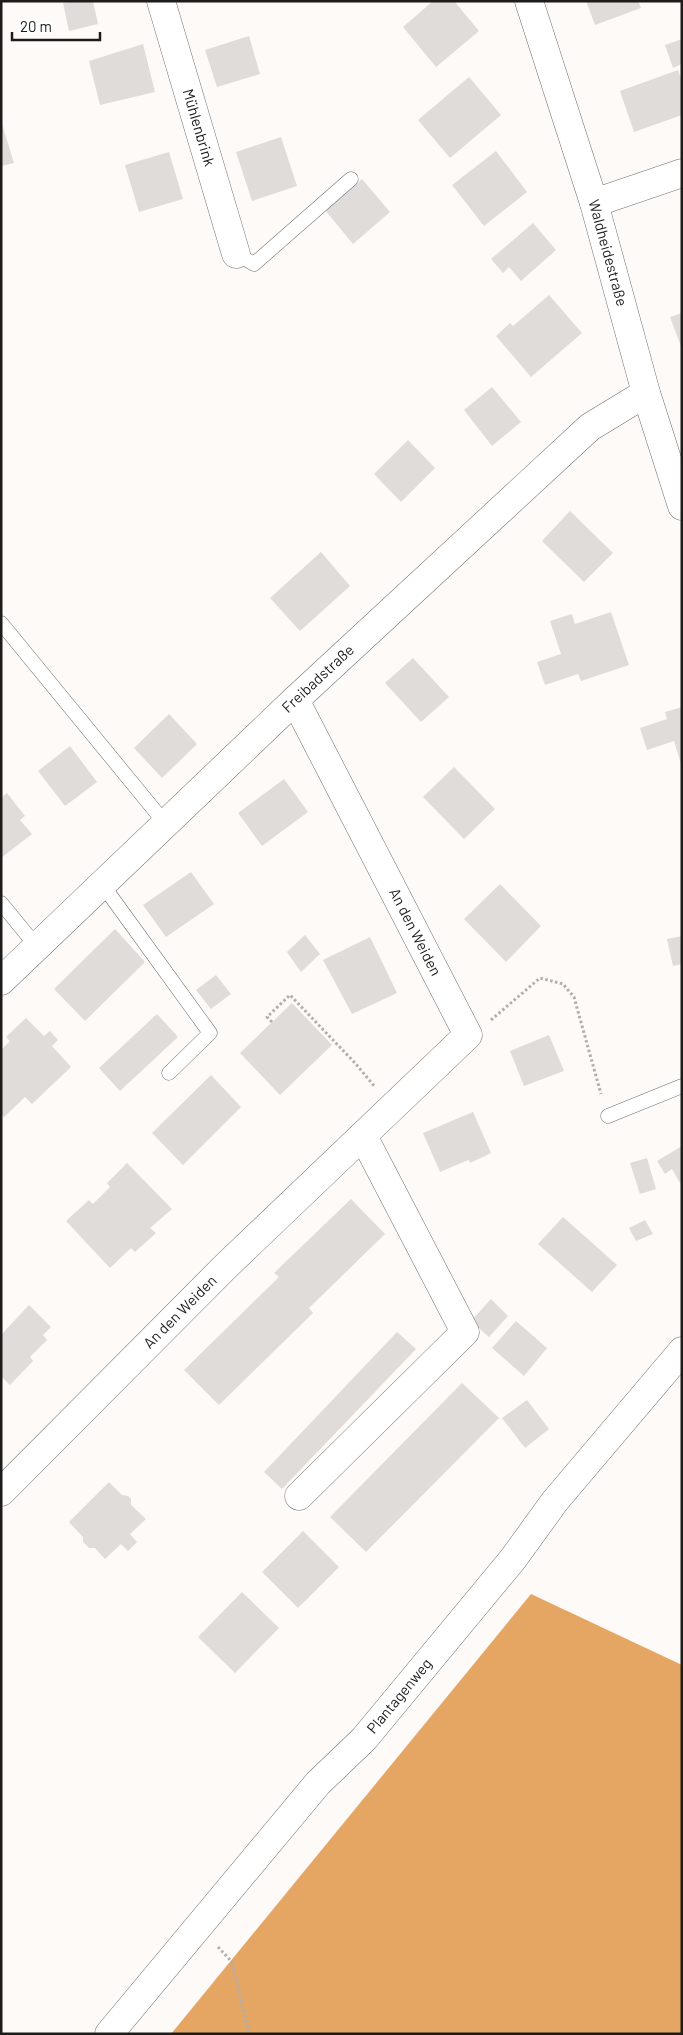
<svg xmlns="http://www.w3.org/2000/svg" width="683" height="2035" viewBox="0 0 683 2035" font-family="Barlow,sans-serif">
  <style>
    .forest { fill: #e5a664 }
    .building { fill: #e0dcd9 }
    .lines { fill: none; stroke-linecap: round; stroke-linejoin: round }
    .service-casing { stroke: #716e6b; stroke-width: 15 }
    .minor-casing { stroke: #716e6b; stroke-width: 29 }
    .tertiary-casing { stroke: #716e6b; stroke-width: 29 }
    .path { stroke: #b1aeac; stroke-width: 3; stroke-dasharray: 2.5 2.5; stroke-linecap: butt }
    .service { stroke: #fff; stroke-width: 14 }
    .minor { stroke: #fff; stroke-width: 28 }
    .tertiary { stroke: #fff; stroke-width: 28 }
    .labels { text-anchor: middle; stroke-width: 5; stroke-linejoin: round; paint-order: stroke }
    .street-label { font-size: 15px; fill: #1d1c1b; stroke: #fff }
  </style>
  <rect width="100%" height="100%" fill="#fefaf7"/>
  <path class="forest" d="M531,1594L682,1665V2034H171Z"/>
  <g class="building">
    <path d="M71,1H93L98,24L69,31L63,3Z"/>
    <path d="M433,1H454L479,31L436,67L403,27Z"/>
    <path d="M586,1H638L641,8L595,25Z"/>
    <path d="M249,36L260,74L217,87L205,50Z"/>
    <path d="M682,39V64L673,68L665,45Z"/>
    <path d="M143,44L155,92L100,105L89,61Z"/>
    <path d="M678,70L682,81V115L634,132L620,91Z"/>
    <path d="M469,77L501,115L450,158L418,120Z"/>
    <path d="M1,121L14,163L1,166Z"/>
    <path d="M281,137L297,186L252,201L236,152Z"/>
    <path d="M496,151L527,192L484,226L452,185Z"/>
    <path d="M169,152L183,199L139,212L125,165Z"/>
    <path d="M362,179L390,212L353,244L325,210Z"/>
    <path d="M533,223L556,250L521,281L509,267L503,273L491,259Z"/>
    <path d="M549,295L582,333L531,377L496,336L510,323L513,326Z"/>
    <path d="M682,313V349L670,317Z"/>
    <path d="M492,387L521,422L492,446L464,410Z"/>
    <path d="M408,440L435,468L401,502L374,474Z"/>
    <path d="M570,511L613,553L584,582L542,541Z"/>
    <path d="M321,552L350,586L300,631L270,598Z"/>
    <path d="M611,612L629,665L581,681L578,674L545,685L537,662L561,654L550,621L572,614L575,624Z"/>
    <path d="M413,658L449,697L421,722L385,683Z"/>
    <path d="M682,707V764H681L674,741L647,750L640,728L667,719L665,712Z"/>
    <path d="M169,714L197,744L162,778L134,748Z"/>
    <path d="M70,746L97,782L65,806L38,771Z"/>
    <path d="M454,767L495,809L464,839L423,797Z"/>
    <path d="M284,779L308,812L262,846L238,813Z"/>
    <path d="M7,793L25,816L20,820L32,834L1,858V798Z"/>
    <path d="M191,872L214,904L166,937L143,905Z"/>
    <path d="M500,884L541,926L506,962L464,919Z"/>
    <path d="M115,929L145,962L85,1021L54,989Z"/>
    <path d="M305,935L320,954L301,972L287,952Z"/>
    <path d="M682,936V964L673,966L667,939Z"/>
    <path d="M370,937L397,993L352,1014L323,960Z"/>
    <path d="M216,975L231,994L211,1009L196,990Z"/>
    <path d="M292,1003L332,1045L280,1095L240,1053Z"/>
    <path d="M157,1014L178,1037L120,1091L99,1068Z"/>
    <path d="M26,1018L44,1036L50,1031L58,1040L52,1046L71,1067L32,1104L25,1097L4,1117L1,1114V1050L10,1041L6,1037Z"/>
    <path d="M549,1035L564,1071L524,1086L510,1051Z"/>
    <path d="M211,1075L241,1107L183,1165L152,1133Z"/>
    <path d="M473,1112L491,1153L470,1163L469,1160L466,1161L440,1172L423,1133Z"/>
    <path d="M682,1146V1181L680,1183L672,1169L665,1174L657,1161Z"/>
    <path d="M647,1158L656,1189L640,1194L630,1163Z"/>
    <path d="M127,1163L172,1209L150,1228L156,1233L135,1252L131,1248L110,1268L66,1221L89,1200L93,1204L110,1187L107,1183Z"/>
    <path d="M351,1199L385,1234L309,1308L313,1313L219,1405L184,1370L279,1277L274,1273Z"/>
    <path d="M563,1217L617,1265L592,1292L538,1244Z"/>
    <path d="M645,1220L653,1234L636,1241L629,1228Z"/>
    <path d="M491,1299L508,1316L489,1337L471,1321Z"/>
    <path d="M29,1305L51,1327L43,1335L47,1340L30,1357L33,1361L10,1385L1,1376V1335Z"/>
    <path d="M516,1321L547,1348L524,1376L492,1348Z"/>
    <path d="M397,1332L416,1349L282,1489L264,1472Z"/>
    <path d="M462,1383L499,1418L366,1552L330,1517Z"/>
    <path d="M527,1400L549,1429L525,1448L502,1418Z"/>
    <path d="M109,1482L122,1495L128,1496L131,1499V1505L146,1519L130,1534L137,1542L128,1551L121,1544L105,1559L95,1548H89L83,1542V1537L69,1522Z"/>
    <path d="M303,1531L339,1567L298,1608L262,1572Z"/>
    <path d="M242,1592L279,1628L235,1673L198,1637Z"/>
  </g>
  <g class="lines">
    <g class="service-casing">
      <g id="service">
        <path d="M236,254L254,264L351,179"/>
        <path d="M1,623L165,823"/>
        <path d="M102,884L210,1033L169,1073"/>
        <path d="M1,903L37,947"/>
        <path d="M608,1116L682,1086"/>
      </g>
    </g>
    <g class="minor-casing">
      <g id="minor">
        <path id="s1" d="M161,1L236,254"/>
        <path id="s2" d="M529,1L594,203L646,393L682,506"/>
        <path d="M594,203L682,173"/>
        <path id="s3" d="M1,981L295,700L590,427L646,393"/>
        <path id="s4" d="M1,1492L225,1267L468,1035L295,700"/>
        <path d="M299,1496L465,1332L363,1136"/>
      </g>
    </g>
    <g class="tertiary-casing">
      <g id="tertiary">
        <path id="s5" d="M109,2034L318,1783L364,1739L513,1559L555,1501L682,1351"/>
      </g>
    </g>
    <g class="path">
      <path d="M491,1020L540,978L563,984L574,997L601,1094"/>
      <path d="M272,1022L267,1017L290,995L355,1063L375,1087"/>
      <path d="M218,1947L232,1962L249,2034"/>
    </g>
    <use href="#service" class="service"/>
    <use href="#minor" class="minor"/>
    <use href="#tertiary" class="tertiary"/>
  </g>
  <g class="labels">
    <g class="street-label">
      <text dy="5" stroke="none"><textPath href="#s1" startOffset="132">Mühlenbrink</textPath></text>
      <text dy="5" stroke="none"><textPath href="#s2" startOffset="264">Waldheidestraße</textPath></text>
      <text dy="5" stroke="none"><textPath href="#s3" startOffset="438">Freibadstraße</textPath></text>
      <text transform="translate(415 932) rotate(63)" y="5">An den Weiden</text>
      <text dy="5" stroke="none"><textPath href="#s4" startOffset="254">An den Weiden</textPath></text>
      <text dy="5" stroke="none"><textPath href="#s5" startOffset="446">Plantagenweg</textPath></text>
    </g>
  </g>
  <rect width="683" height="2035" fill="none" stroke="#1d1c1b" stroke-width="5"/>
  <path d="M12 32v8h88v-8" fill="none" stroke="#1d1c1b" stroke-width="2.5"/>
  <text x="20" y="32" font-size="15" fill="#1d1c1b" stroke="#ffffff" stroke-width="4" paint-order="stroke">20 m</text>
</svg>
